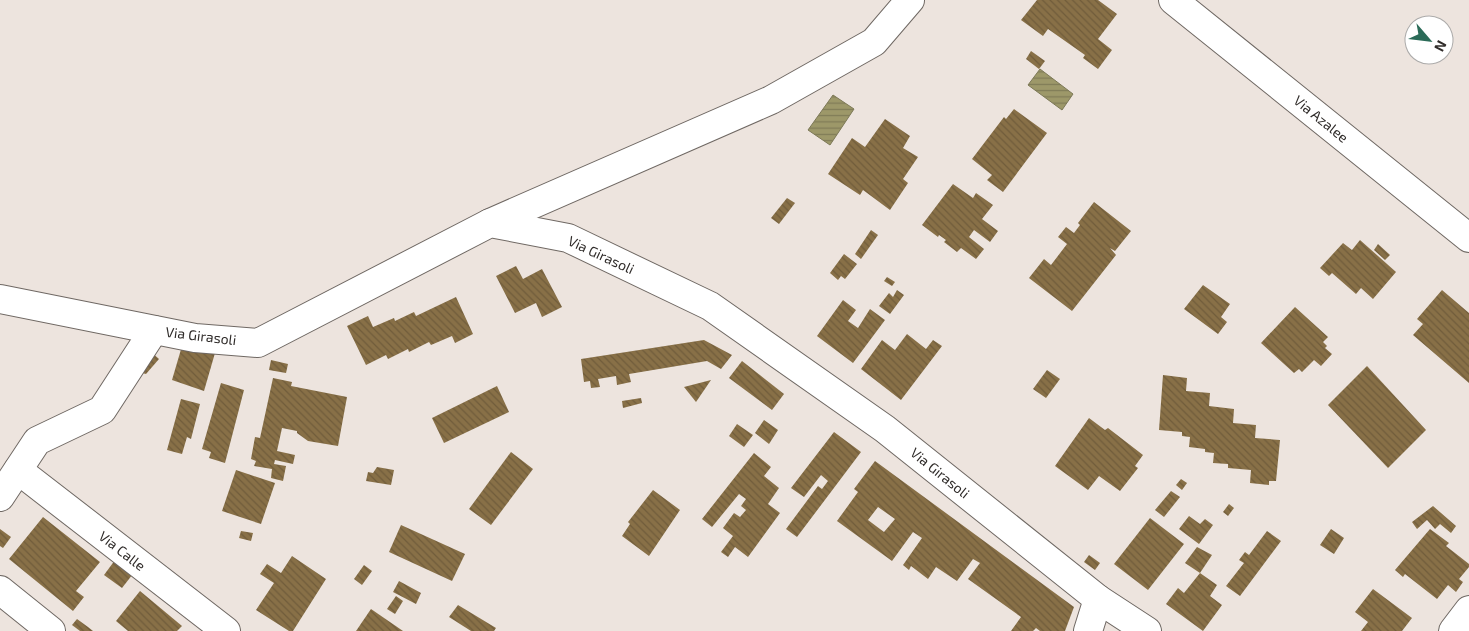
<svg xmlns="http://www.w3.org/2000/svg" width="1469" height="631" viewBox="0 0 1469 631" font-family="'Exo 2',sans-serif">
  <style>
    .water { fill: url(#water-rules); stroke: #7c7856 }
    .building { fill: url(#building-back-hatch); fill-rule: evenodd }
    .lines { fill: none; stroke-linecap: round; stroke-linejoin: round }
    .minor-casing { stroke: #6f6863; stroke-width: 30 }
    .minor { stroke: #fff; stroke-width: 28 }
    .labels { text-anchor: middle; stroke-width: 5; stroke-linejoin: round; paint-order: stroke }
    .street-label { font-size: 14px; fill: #302c2a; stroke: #fff }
  </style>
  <defs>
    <pattern id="water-rules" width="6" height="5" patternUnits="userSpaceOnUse" patternTransform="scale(1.25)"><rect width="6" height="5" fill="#9d9869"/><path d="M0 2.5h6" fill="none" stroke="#807c57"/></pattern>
    <pattern id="building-back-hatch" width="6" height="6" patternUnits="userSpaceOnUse" patternTransform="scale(1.25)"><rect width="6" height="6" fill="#887047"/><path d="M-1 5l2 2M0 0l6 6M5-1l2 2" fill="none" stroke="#705c3b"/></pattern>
  </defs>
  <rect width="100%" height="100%" fill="#ede4de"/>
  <g class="water">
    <path d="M1040,69L1073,94L1062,110L1028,85Z"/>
    <path d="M833,95L854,109L830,145L808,130Z"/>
  </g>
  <g class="building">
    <path d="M1037,0H1098L1117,14L1098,39L1112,50L1098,69L1083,58L1085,55L1048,29L1043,36L1021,20Z"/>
    <path d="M1031,51L1045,61L1039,69L1026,59Z"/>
    <path d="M1014,109L1047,133L1003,192L987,180L992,175L972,159L1004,117L1006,119Z"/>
    <path d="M885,119L910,136L903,148L918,157L903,179L908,183L890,210L863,190L860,195L828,174L852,138L865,147Z"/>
    <path d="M953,184L973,198L976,193L993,205L982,219L998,231L990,242L974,230L969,237L984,249L976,259L961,248L957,252L944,242L946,240L939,235L938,237L922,225Z"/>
    <path d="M787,198L795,203L779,224L771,218Z"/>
    <path d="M1094,202L1131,231L1115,251L1110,248L1116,255L1072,311L1029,278L1044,259L1051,265L1067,244L1058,237L1066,227L1074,233L1080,225L1078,223Z"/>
    <path d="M871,230L878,235L861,259L855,254Z"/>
    <path d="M1360,240L1396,272L1373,299L1361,288L1356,294L1332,273L1329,276L1320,268L1343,243L1352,250Z"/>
    <path d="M1378,244L1390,255L1385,260L1374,250Z"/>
    <path d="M844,254L857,264L845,279L841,276L838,280L830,273Z"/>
    <path d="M516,266L523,279L542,269L562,307L542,317L536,303L515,313L496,276Z"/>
    <path d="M887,277L895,282L892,286L884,281Z"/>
    <path d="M1203,285L1230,304L1221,317L1227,322L1218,334L1184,309Z"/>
    <path d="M897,290L904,295L890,314L879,306L889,293L893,297Z"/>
    <path d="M1442,290L1469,313V383L1413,335L1423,324L1417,319Z"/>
    <path d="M456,297L473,334L455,343L452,336L431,345L429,342L409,352L408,349L388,359L386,355L366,365L347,326L368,316L373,327L394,318L395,321L414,312L416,316Z"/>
    <path d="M843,300L856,310L848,321L858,328L870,309L885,320L853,363L817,336Z"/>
    <path d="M1295,307L1328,337L1323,342L1327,346L1325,348L1332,354L1321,366L1314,360L1302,372L1299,369L1294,373L1261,343Z"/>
    <path d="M907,334L926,349L933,340L942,346L901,400L861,369L882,340L895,350Z"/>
    <path d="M704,340L732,355L721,369L707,361L629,374L631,382L617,385L616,376L598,379L600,387L591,388L590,381L584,382L581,359Z"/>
    <path d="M182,346L215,353L204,391L172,380Z"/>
    <path d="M150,351L159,359L146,374L138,372Z"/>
    <path d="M271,360L288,364L286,373L269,370Z"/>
    <path d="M742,361L784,394L772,410L729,378Z"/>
    <path d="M1367,366L1426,430L1388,468L1328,405Z"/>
    <path d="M1047,370L1060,379L1046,398L1033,389Z"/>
    <path d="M1163,375L1187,378L1186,391L1210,393L1209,406L1234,409L1233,423L1256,425L1255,438L1280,440L1276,481H1269V485L1250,483L1251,470L1228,468V464L1213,463L1214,453L1205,452V449L1189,447L1190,437L1182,436V432L1159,430Z"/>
    <path d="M273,378L292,382L291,386L347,397L338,446L308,441L297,433V431L282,428L277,451L295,455L293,464L275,460L274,464L286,466L283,481L271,478L272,469L254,466L256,461L251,459L255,437L260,438Z"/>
    <path d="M711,380L696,402L684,387Z"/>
    <path d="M221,383L244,390L225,463L209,458L211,452L202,449Z"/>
    <path d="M497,386L509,412L444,443L432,418Z"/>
    <path d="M641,398L642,403L623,408L622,401Z"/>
    <path d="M181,399L200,404L191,439L187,437L182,454L167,450Z"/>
    <path d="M1089,418L1105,430L1108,428L1143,455L1135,466L1138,468L1120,491L1099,476L1088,490L1055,466Z"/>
    <path d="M764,420L778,430L769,444L755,433Z"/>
    <path d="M737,424L753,435L744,447L729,436Z"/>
    <path d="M834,432L861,452L797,537L786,529L818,486L822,489L828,481L821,475L804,497L791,488Z"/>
    <path d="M511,452L533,469L491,525L469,509Z"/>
    <path d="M754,453L771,467L764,476L779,488L768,504L780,513L748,557L735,547L728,557L721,552L733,536L723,528L734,513L740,517L746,510L741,506L746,499L739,494L712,527L702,519Z"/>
    <path d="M875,461L1074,607L1065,631H1040L1036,628L1033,631H1011L1021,617L968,579L980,563L973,559L957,581L936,567L928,579L911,566L909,570L903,565L922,538L913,532L892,561L837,521L858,492L854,489ZM878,507L895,519L884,532L868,520Z"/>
    <path d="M377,467L394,470L391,485L366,481L368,472L373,473Z"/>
    <path d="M236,470L275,483L261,524L222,511Z"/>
    <path d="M1181,479L1187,483L1182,490L1176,485Z"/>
    <path d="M653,490L680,510L649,556L622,536L630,524L628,522Z"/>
    <path d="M1171,491L1180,497L1164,517L1155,510Z"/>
    <path d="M1229,504L1234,508L1228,516L1223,512Z"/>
    <path d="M1433,506L1456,526L1451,533L1440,524L1435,529L1427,520L1417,529L1412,522Z"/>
    <path d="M1189,516L1200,524L1205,519L1213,525L1199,544L1179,529Z"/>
    <path d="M43,517L100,562L76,591L84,597L73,611L9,559Z"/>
    <path d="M1150,518L1184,544L1148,590L1114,564Z"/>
    <path d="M401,525L465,554L452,581L389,552Z"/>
    <path d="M0,529L11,537L3,548L0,546Z"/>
    <path d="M1331,529L1344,538L1334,554L1320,545Z"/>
    <path d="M1430,529L1449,543L1446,546L1469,564V567L1459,579L1463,582L1456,592L1448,585L1437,599L1405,574L1403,577L1395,570Z"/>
    <path d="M241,531L253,533L251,541L239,538Z"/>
    <path d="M1267,531L1281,541L1240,596L1226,586L1244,563L1239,560L1245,552L1249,555Z"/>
    <path d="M1197,547L1212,555L1200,573L1185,563Z"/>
    <path d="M1089,555L1100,563L1095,570L1084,562Z"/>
    <path d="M118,556L136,570L122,588L104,575Z"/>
    <path d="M292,556L326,579L293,631H289L256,610L274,583L260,574L267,564L281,573Z"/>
    <path d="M364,565L372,571L362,585L354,579Z"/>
    <path d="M1200,573L1217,585L1210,596L1222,605L1203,631L1166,604L1178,588L1184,593Z"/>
    <path d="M399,581L421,593L416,604L393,592Z"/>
    <path d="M1373,589L1412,618L1402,631H1361L1368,622L1355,612Z"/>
    <path d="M140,591L182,626L177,631H128L116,621Z"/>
    <path d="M396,596L403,601L395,614L387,609Z"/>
    <path d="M458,605L496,628L494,631H471L449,617Z"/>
    <path d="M371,609L403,631H356Z"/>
    <path d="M77,619L88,627L93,631H80L72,625Z"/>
  </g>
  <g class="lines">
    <g class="minor-casing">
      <g id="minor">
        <path d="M1173,0L1469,238"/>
        <path d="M490,223L771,100L874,42L910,0"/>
        <path d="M0,299L195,338L258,343L490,223L568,238L710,306L885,429L1098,599L1088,631"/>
        <path d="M18,470L226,631"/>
        <path d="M0,497L37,441L102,410L154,330"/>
        <path d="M0,590L51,631"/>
        <path d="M1098,599L1147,631"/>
        <path d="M1453,631L1469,610"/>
      </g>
    </g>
    <use href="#minor" class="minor"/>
  </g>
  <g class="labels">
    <g class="street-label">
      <text transform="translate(1321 119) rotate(39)" y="5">Via Azalee</text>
      <text transform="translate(601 255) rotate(25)" y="5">Via Girasoli</text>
      <text transform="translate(201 336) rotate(7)" y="5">Via Girasoli</text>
      <text transform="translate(940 473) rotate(39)" y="5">Via Girasoli</text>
      <text transform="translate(122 551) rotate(38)" y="5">Via Calle</text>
    </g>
  </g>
  <g transform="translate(1429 40) rotate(118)"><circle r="24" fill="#ffffff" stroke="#acabaa"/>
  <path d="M0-4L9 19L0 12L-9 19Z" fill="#2b6b58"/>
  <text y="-8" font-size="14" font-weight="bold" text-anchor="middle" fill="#302c2a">N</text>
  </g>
</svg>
